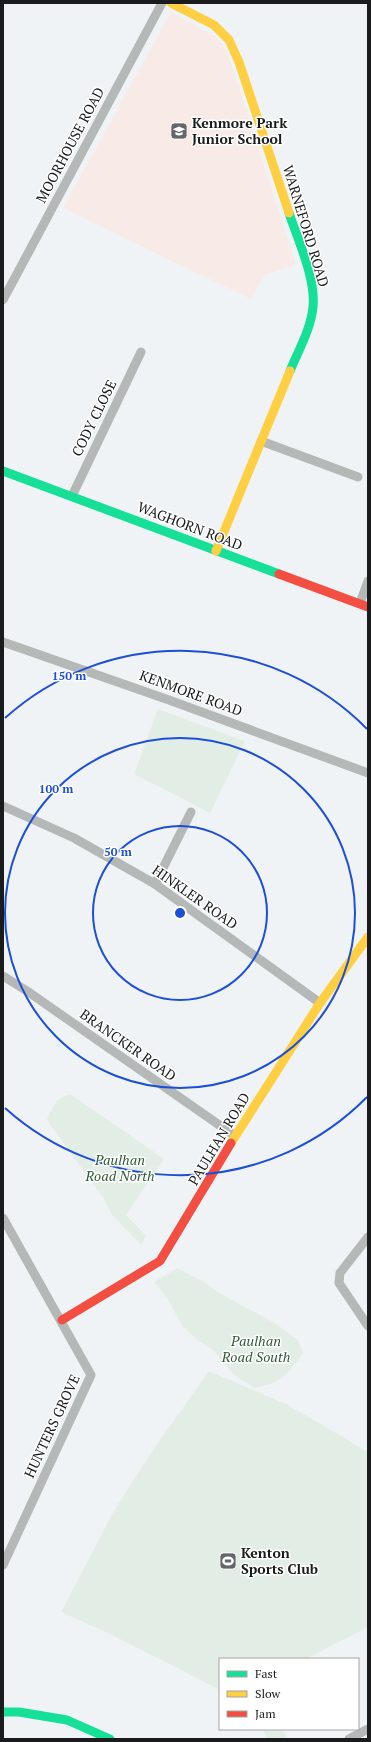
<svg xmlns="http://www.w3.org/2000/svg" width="371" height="1742" viewBox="0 0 371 1742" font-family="'PT Serif',serif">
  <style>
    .education { fill: #f7eae7 }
    .green { fill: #e2eee5 }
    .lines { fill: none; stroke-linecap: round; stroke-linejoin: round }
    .street { stroke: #b4b8b6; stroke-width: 9 }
    .fast { stroke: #16e098; stroke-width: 9 }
    .slow { stroke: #ffcf43; stroke-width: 9 }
    .jam { stroke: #f24e42; stroke-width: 9 }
    .ring { fill: none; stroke: #1d4ed8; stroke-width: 2 }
    .labels { text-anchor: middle; stroke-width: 3; stroke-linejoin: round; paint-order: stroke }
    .poi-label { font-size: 14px; font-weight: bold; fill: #191b1c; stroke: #fff; text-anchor: start }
    .street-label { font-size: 14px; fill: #191b1c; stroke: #fff }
    .park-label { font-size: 14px; font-style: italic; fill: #305a35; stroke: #fff }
    .centre { fill: #1d4ed8; stroke: #fff; stroke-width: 2 }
    .ring-label { font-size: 12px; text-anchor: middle; font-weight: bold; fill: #1d4ed8; stroke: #fff; stroke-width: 3; stroke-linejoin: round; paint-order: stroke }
  </style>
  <rect width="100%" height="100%" fill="#f0f3f5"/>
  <path class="education" d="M171,12L217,38L228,54L296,265L264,275L251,299L63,208Z"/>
  <g class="green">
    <path d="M158,709L245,741L210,813L134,774Z"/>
    <path d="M70,1094L164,1159L126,1215L146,1236L141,1245L112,1215L104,1199L47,1120C52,1108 56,1098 70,1094Z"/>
    <path d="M177,1268L204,1282L223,1295L275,1323L298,1340L303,1353C285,1377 284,1382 254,1388L233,1374L213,1350L198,1341L183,1327L167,1298L154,1282Z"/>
    <path d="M209,1371L288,1405L368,1452V1627L306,1659H220V1690L112,1635L61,1612L115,1509L157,1444Z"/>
    <path d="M262,1729H282L288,1739H268Z"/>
  </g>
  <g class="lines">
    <g class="street">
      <path d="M3,300L162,3"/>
      <path d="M261,441L358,477"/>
      <path d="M72,496L141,352"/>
      <path d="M360,603L368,581"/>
      <path d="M3,642L169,700L368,773"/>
      <path d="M3,806L74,838L155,884L320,1003"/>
      <path d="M155,884L191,812"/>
      <path d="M3,976L27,991L235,1136"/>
      <path d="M3,1218L91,1375L3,1565"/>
      <path d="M368,1237L340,1273L339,1283L368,1326"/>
      <path d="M349,1739L368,1729"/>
    </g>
    <g class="fast">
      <path d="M289,213C298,240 316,279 313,307C311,329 298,351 290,371"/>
      <path d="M3,471L279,574"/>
      <path d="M3,1712H19L67,1720L110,1739"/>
    </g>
    <g class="slow">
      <path d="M171,3L214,25L229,40L239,62L289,213"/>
      <path d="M216,551L290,371"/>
      <path d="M231,1143L320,1003L368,937"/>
    </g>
    <g class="jam">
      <path d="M279,574L368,607"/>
      <path d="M62,1320L160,1261L231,1143"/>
    </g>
  </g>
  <g class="ring">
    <circle cx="180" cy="913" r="87"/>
    <circle cx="180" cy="913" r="175"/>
    <path d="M367 1097A262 262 0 0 1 5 1108M5 718A262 262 0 0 1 367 729"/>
  </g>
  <defs>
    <g id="school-square" transform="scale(0.9)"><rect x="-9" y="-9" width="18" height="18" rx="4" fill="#646768" stroke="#fff"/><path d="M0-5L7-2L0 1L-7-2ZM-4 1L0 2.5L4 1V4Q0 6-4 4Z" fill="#fff"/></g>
    <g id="stadium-square" transform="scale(0.9)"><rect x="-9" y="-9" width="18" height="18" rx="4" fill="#646768" stroke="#fff"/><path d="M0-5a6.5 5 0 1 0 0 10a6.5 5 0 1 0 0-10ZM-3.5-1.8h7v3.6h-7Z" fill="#fff"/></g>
  </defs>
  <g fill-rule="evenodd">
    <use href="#school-square" x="179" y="131"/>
    <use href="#stadium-square" x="228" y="1561"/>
  </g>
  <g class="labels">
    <g class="poi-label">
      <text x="192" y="128">Kenmore Park<tspan x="192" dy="16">Junior School</tspan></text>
      <text x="241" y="1558">Kenton<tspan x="241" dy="16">Sports Club</tspan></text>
    </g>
    <g class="street-label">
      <text transform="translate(70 145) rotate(-62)" y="5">MOORHOUSE ROAD</text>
      <text transform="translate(306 226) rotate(73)" y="5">WARNEFORD ROAD</text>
      <text transform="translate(94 418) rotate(-64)" y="5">CODY CLOSE</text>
      <text transform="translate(190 526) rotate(21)" y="5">WAGHORN ROAD</text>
      <text transform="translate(191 693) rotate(20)" y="5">KENMORE ROAD</text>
      <text transform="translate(195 897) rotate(35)" y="5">HINKLER ROAD</text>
      <text transform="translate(128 1045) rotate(35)" y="5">BRANCKER ROAD</text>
      <text transform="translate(219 1139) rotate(-59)" y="5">PAULHAN ROAD</text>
      <text transform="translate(52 1426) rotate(-65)" y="5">HUNTERS GROVE</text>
    </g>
    <g class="park-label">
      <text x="120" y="1165">Paulhan<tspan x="120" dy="16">Road North</tspan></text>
      <text x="256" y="1346">Paulhan<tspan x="256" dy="16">Road South</tspan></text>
    </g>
  </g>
  <circle cx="180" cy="913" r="6" class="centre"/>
  <g class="ring-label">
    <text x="69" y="680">150 m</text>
    <text x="56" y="793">100 m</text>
    <text x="118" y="856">50 m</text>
  </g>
  <rect width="371" height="1742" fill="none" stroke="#191b1c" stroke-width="8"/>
  <rect x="219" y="1658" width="140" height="72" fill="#ffffff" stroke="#a3a4a4"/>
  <rect x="227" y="1671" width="20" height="6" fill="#16e098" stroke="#a3a4a4"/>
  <text x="255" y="1678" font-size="12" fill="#191b1c">Fast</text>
  <rect x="227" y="1691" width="20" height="6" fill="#ffcf43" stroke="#a3a4a4"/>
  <text x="255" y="1698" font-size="12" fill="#191b1c">Slow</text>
  <rect x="227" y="1711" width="20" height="6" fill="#f24e42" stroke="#a3a4a4"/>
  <text x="255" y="1718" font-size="12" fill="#191b1c">Jam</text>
</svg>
